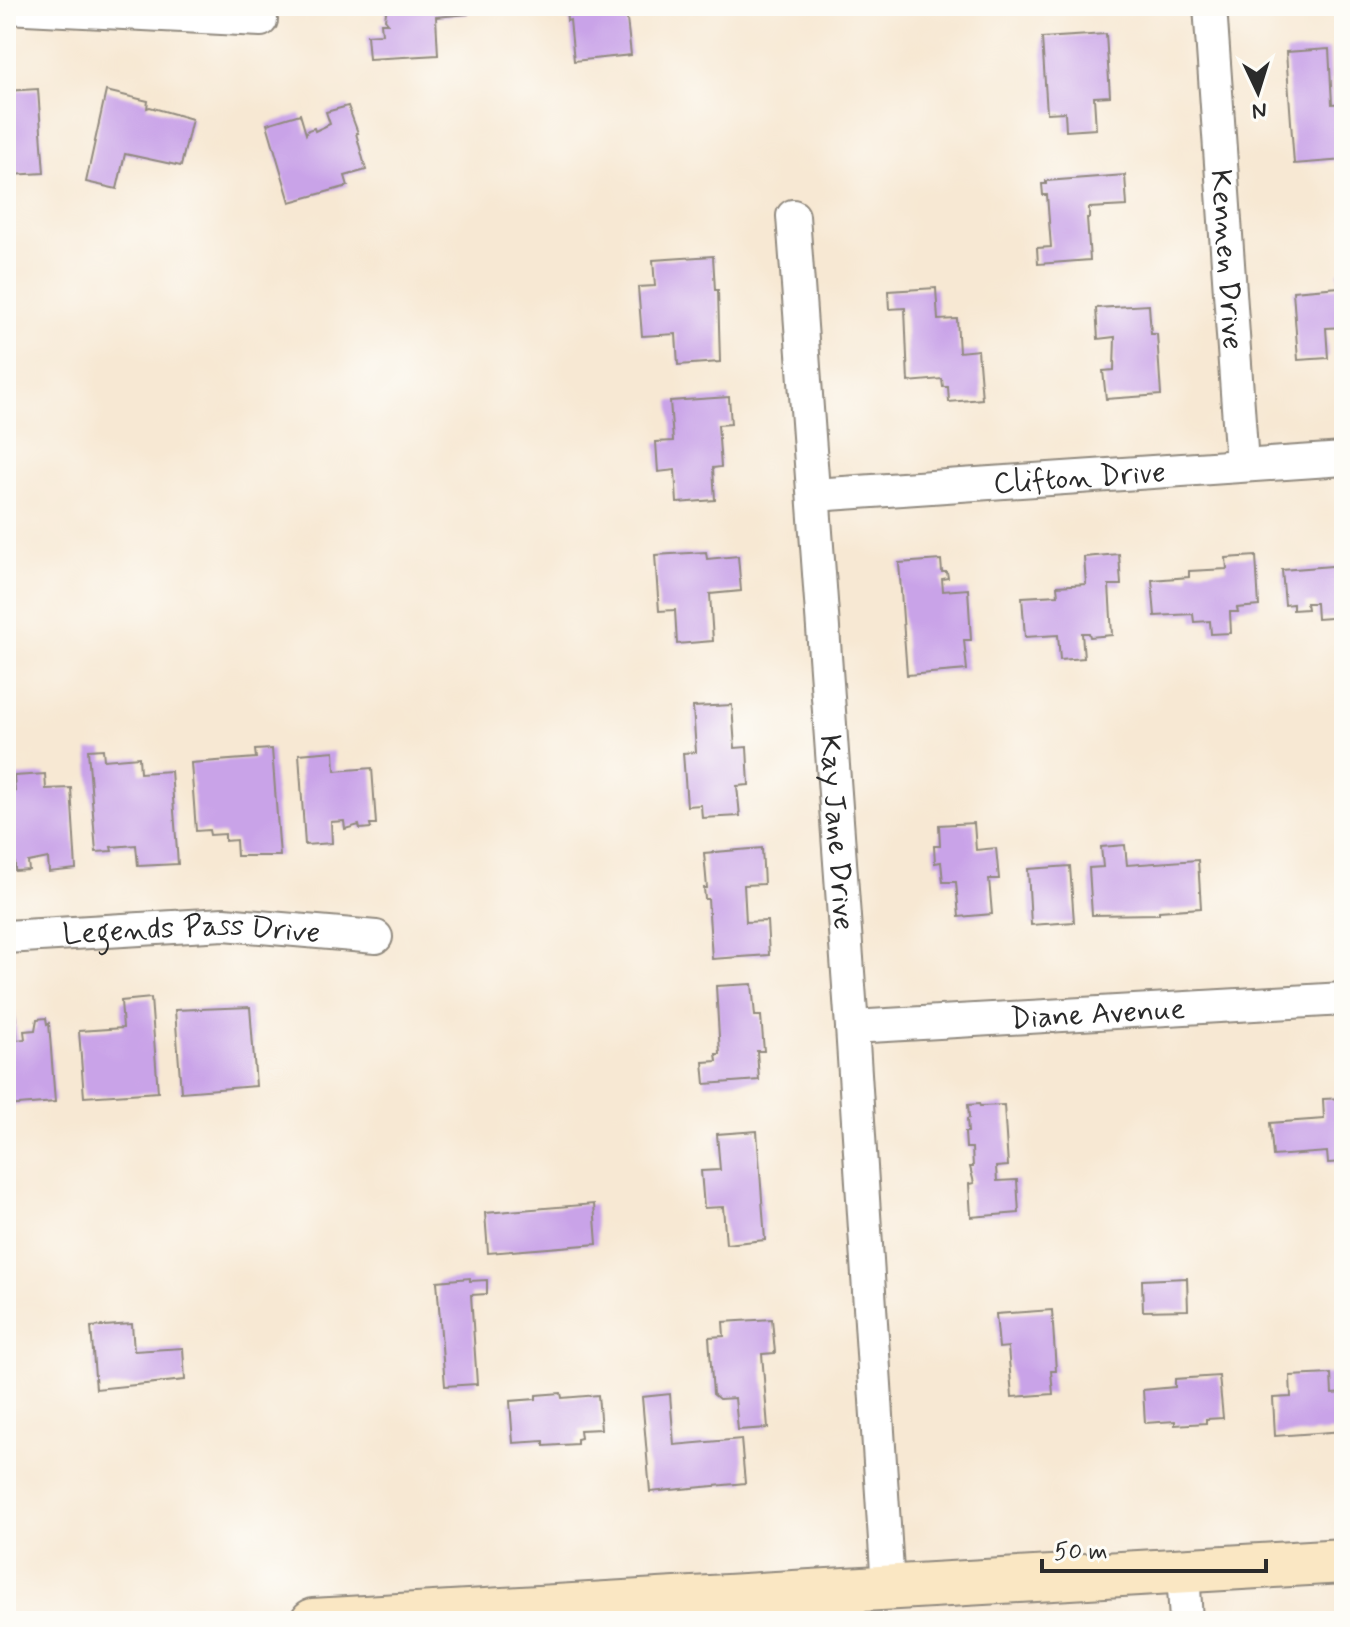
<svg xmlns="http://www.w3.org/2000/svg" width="1350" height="1627" viewBox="0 0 1350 1627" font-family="Mynerve,sans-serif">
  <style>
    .building { fill: #c9a3e8 }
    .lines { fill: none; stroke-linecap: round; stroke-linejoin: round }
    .street-casing { stroke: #918a7f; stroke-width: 36 }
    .secondary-casing { stroke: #918a7f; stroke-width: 48 }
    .street { stroke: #fff; stroke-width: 32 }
    .secondary { stroke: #fae7c3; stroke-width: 44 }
    .labels { text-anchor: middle; stroke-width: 8; stroke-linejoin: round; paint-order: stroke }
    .street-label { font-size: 30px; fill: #2b2b2b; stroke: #fdfcf7 }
  </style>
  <rect width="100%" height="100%" fill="#fdfcf7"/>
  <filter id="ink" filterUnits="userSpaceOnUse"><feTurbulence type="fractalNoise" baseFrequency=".0125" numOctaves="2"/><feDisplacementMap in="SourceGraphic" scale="16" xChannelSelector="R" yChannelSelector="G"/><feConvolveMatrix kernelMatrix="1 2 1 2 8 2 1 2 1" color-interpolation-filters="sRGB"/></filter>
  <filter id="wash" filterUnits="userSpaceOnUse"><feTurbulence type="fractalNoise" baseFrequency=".006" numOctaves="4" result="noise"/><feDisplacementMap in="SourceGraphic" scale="32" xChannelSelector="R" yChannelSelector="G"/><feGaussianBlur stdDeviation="1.8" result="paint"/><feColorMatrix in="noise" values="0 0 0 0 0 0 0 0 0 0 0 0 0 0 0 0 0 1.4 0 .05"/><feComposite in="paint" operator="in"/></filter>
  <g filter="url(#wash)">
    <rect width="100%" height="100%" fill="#f7e8d3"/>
    <g id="blocks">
      <g class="building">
        <path d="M387,6H468V14L436,17L438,55L369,59L367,35L382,34L381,23H388L385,19Z"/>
        <path d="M566,6H637V9L626,10L631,55L574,61L570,20L567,21Z"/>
        <path d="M1106,34L1110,96L1094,97L1096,129L1066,131L1065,112L1047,113L1042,38Z"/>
        <path d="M1329,49L1332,104L1344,103V160L1294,164L1286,52Z"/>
        <path d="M38,89L44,173L11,175L10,157H6V91Z"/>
        <path d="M106,91L148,101L147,108L150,107L192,119L181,166L125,154L117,189L86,182Z"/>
        <path d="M348,106L358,133H356L366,170L345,176L348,186L290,202L267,124L300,114L306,134L308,130L314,128L315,131L330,124L326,112Z"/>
        <path d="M1125,175L1127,206L1089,208V218H1087L1090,260L1038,264L1037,248L1051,247L1047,195H1043L1042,184H1046V181Z"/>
        <path d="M713,256L715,290H718L720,362L678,365L676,334L642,336L638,287L655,286L653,260Z"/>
        <path d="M1338,271H1344V327L1326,328L1328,358L1298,360L1293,291L1339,287Z"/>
        <path d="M936,288L938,320L957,319L959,352L978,350L982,399L949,402L948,387H943L942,379L908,382L905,308L889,309L888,291Z"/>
        <path d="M1149,305L1151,334H1157L1161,395L1106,399L1103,371L1114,370L1115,337L1098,339L1096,308Z"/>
        <path d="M729,397L731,424L718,425L721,467L713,468L715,500L677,503L675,470L658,472L656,442L673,441L670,401Z"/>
        <path d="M706,552L707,559L738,556L741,591L710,594L713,641L677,644L675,610L659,611L655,555Z"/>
        <path d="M1119,554L1121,585H1109L1112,635L1090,637L1089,633H1082L1084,658L1060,660L1058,635L1025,637L1022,597L1058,595L1057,586L1086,584L1084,557Z"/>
        <path d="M1256,556L1259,606L1237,608L1238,612H1230L1231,633L1211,634L1210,621L1194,622L1193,614L1155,616L1152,580L1189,577V571L1227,569L1226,558Z"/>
        <path d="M941,560L942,572H947L948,578L942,579L943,591L968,589L971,640H964L967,670L907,675L899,563Z"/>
        <path d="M1344,565V617L1317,619L1316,603H1306L1307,609L1293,610V604L1285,605L1282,570Z"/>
        <path d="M732,705L735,748L747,747L749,785L737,786L740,816L702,818L701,805L687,806L683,753L696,752L693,707Z"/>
        <path d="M103,749L104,760L139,757L140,773L171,771L178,864L138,866L136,845L111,847L112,851L96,852L88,750Z"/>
        <path d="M272,749L280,856H237L236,840L225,841V834L210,835L209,830L196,831L191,763L256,758L255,750Z"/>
        <path d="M334,751L335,771L372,768L376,824H370L371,828L360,829L359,825L345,829L344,821L331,822L332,843L305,845L299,754Z"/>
        <path d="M45,774L46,789L71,788L76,869L49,872L48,858L28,862L29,870L15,871V863L6,864V793L15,792L14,776Z"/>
        <path d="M974,823L976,850L996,848L999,879H989L992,914L959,917L956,882H943L941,862L935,863L934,846H940L939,825Z"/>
        <path d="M1125,845L1127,865L1198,860L1201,908L1159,911V914L1092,915L1089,868L1103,867L1101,847Z"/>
        <path d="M762,848L764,884L744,885L746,922L767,921L769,955L712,959L708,899H705L704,888H707L704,853Z"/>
        <path d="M1070,866L1074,922L1031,925L1028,869Z"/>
        <path d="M752,984L755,1016H761L764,1051H757L759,1080L705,1084L703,1062L717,1061L716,1054H720L716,986Z"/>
        <path d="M151,998L158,1092L84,1097L79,1031L123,1028L121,1001Z"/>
        <path d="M250,1007L256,1086L181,1092L175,1010Z"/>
        <path d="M15,1012L17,1040L25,1039L24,1031L35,1030L37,1019L46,1018L47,1024L49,1023L55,1102L6,1106V1013Z"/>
        <path d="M1344,1098V1162L1328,1163L1327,1152L1273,1156L1270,1123L1324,1119L1323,1099Z"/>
        <path d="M979,1104L980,1106L1004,1105L1008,1166L996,1167L997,1181L1017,1180L1019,1213L971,1217L969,1184L974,1183L970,1167H973L972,1148H966L965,1132H968L967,1119L969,1118L968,1105Z"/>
        <path d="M757,1131L765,1240L726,1244L723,1207L704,1208L701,1171L720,1170L717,1134Z"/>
        <path d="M594,1204L597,1244L488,1253L485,1213Z"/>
        <path d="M470,1278V1281L487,1280V1294L471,1295L477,1384L445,1386L437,1281Z"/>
        <path d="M1187,1278L1188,1310L1143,1311L1142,1280Z"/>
        <path d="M1052,1310L1056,1371H1051L1053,1394L1012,1397L1008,1347L999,1348L996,1314Z"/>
        <path d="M772,1319L775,1353L762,1354L768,1428L738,1430L735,1398L719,1399L713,1394L709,1337L724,1336L723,1322Z"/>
        <path d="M132,1324L134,1351L183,1348L185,1380L96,1389L91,1327Z"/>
        <path d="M1331,1374L1332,1394L1344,1393V1431L1275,1436L1273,1398L1291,1397L1290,1376Z"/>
        <path d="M6,1376H8L12,1425H6Z"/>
        <path d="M1219,1376L1223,1418L1206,1419V1423L1175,1425V1421L1145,1423L1143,1390L1175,1387V1379Z"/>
        <path d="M561,1393L562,1398L598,1395L601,1429L580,1430L581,1438L577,1439V1444L544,1446V1441L513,1443L510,1401L536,1399V1395Z"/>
        <path d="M670,1394L674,1445L741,1439L745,1483L650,1492L642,1397Z"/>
      </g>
    </g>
  </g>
  <g filter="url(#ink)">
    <use href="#blocks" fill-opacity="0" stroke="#918a7f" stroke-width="2"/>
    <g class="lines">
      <g class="street-casing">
        <g id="street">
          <path id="s1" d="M1210,6L1242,464"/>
          <path d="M6,7L261,20"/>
          <path id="s2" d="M793,216L852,1027L888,1587"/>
          <path id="s3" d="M814,495L1344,459"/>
          <path id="s4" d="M6,937L224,924L376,937"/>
          <path id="s5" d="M852,1027L1344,999"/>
          <path d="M1183,1571L1186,1621"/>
          <path d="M812,1591L815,1621"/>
        </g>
      </g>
      <g class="secondary-casing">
        <path id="secondary" d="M313,1621L1344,1561"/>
      </g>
      <use href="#street" class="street"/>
      <use href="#secondary" class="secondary"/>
    </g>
  </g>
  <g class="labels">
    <g class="street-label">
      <text dy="10" stroke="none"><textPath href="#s1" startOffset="254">Kennen Drive</textPath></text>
      <text dy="10" stroke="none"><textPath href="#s3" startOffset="266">Clifton Drive</textPath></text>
      <text dy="10" stroke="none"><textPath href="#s2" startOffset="618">Kay Jane Drive</textPath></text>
      <text dy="10" stroke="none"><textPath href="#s4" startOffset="186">Legends Pass Drive</textPath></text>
      <text dy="10" stroke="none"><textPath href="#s5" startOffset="246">Diane Avenue</textPath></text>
    </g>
  </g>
  <rect width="1350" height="1627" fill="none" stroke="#fdfcf7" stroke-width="32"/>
  <g transform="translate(1258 92) rotate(176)" stroke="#fdfcf7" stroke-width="6" paint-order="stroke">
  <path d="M0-6L14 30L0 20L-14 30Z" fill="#2b2b2b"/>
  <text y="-12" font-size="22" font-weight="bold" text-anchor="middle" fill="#2b2b2b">N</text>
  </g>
  <path d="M1042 1559v12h224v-12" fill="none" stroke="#2b2b2b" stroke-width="4"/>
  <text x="1054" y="1559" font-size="24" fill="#2b2b2b" stroke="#fdfcf7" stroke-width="6" paint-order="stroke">50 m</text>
</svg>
